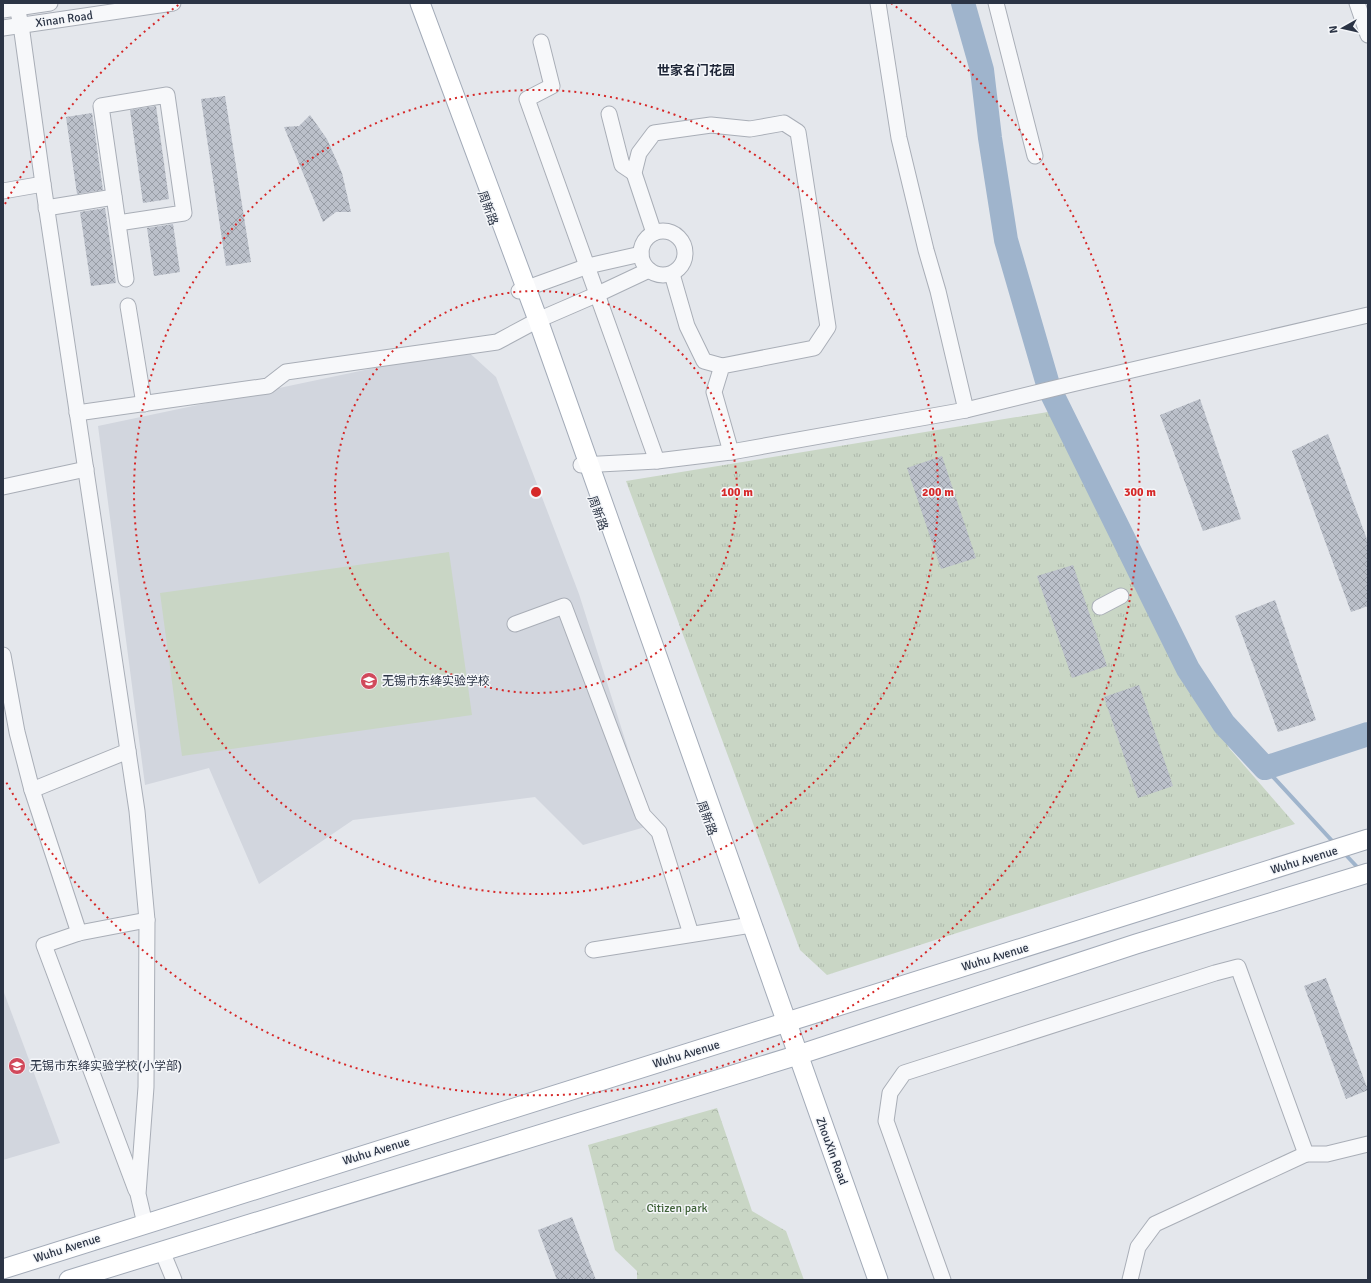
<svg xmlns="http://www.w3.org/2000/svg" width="1371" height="1283" viewBox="0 0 1371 1283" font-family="Signika,'Noto Sans SC',sans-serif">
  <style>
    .built { fill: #d2d6de }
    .grass { fill: url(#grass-tufts) }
    .forest { fill: url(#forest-crowns) }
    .pitch { fill: #c9d6c5 }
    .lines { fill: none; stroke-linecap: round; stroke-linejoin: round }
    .stream { stroke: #9fb4cc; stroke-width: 4 }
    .river { stroke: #9fb4cc; stroke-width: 24 }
    .building { fill: url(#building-cross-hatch) }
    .minor-casing { stroke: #a9aeb7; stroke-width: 17 }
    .major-casing { stroke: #a3abb8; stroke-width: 21 }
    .minor { stroke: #f7f8fa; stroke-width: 15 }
    .major { stroke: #fff; stroke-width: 19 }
    .ring { fill: none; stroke: #d62828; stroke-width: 2; stroke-dasharray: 2 4 }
    .labels { text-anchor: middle; stroke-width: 3; stroke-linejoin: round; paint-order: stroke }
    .street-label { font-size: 12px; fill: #2b3445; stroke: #f4f6f9 }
    .poi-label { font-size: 12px; fill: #2b3445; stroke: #f4f6f9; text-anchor: start }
    .park-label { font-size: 12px; fill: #3f6138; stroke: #f4f6f9 }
    .neighbourhood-label { font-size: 13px; font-weight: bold; fill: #1d2536; stroke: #f4f6f9 }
    .centre { fill: #d62828; stroke: #f4f6f9; stroke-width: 2 }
    .ring-label { font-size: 12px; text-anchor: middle; font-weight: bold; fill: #d62828; stroke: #f4f6f9; stroke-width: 3; stroke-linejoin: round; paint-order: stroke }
  </style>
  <defs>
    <pattern id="grass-tufts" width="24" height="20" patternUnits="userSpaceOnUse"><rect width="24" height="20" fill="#c9d6c5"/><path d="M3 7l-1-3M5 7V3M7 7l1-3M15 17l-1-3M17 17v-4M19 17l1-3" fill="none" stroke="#adb8ab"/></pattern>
    <pattern id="forest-crowns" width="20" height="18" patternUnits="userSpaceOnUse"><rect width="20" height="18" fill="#c9d6c5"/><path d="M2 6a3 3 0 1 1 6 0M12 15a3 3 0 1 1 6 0" fill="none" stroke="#adb8ab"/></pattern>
    <pattern id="building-cross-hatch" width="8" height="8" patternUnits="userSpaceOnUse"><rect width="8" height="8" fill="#bbc0ca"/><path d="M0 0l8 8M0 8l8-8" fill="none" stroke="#989da6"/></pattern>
  </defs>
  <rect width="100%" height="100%" fill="#e4e7ec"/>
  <g class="built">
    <path d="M465,349L496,377L579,594L652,825L583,845L535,797L353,820L259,884L209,768L145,785L98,426Z"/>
    <path d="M3,990L60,1143L3,1160Z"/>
  </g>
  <path class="grass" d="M1060,410L1229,748L1295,824L827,975L800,950L626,481Z"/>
  <path class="forest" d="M717,1108L752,1211L786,1231L804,1280H637V1271L615,1250L588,1145Z"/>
  <path class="pitch" d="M449,552L472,715L182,756L160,593Z"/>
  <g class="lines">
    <g class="stream">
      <path d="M1265,768L1335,844"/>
      <path d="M1344,853L1360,870"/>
    </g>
    <path class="river" d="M963,3L982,70L990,138L1006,240L1049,388L1188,669L1224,724L1265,768L1368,734"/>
  </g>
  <g class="building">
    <path d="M225,96L251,262L226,266L201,99Z"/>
    <path d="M156,106L169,199L143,203L130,110Z"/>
    <path d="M92,113L103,190L77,194L66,117Z"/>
    <path d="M310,115L327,139L342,173L351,212H336L323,222L284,127L299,126Z"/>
    <path d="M105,208L116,283L91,286L80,212Z"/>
    <path d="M173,224L180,272L154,276L147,228Z"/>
    <path d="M1200,399L1241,519L1203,531L1160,415Z"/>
    <path d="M1328,434L1368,542V606L1351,612L1292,451Z"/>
    <path d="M942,456L976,558L941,569L907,468Z"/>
    <path d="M1073,565L1107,666L1072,678L1037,576Z"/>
    <path d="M1275,600L1316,720L1278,732L1235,616Z"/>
    <path d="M1139,685L1173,786L1138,798L1104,697Z"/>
    <path d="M1326,978L1368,1090L1346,1099L1304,986Z"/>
    <path d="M572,1217L596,1280H557L538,1230Z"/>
  </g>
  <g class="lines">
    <g class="minor-casing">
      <g id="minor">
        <path d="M16,3L21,25L43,184L137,811L147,920L146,1087L138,1194L145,1224"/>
        <path d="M996,3L1035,156"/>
        <path d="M1357,3L1368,35"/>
        <path d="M3,10L50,3"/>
        <path d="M3,28L173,3"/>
        <path d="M541,42L552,86L527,99L657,461"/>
        <path d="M609,114L622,165L634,173"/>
        <path d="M3,191L43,184"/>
        <path d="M46,208L114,197"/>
        <path d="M118,223L184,213L167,95L101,106L126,279"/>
        <circle cx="663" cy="253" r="22"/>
        <path d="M654,233L634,173L639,153L654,133L711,125L750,129L784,123L798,132L828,327L814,348L722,366L714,392L731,452"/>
        <path d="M672,274L687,326L704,361L722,366"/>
        <path d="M519,291L588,266L641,254"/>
        <path d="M128,306L144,404"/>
        <path d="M966,410L1072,384L1368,315"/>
        <path d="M77,413L268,386L286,372L497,342L538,320L598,294L649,270"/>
        <path d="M581,465L657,461L731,452L966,410L938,291L926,250L899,138L878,3"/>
        <path d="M3,487L86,469"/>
        <path d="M1100,607L1121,596"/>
        <path d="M515,624L564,606L643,815L659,832L691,934"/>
        <path d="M3,655L17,732L32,790L79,933"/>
        <path d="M32,790L128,751"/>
        <path d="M593,950L745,926"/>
        <path d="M136,1190L44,945L79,933L147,920"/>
        <path d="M162,1251L174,1280"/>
        <path d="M943,1280L886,1121L890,1093L904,1073L1215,973L1238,967L1306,1154H1327L1368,1144"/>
        <path d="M1130,1280L1138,1247L1155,1224L1306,1154"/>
      </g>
    </g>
    <g class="major-casing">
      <g id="major">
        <path d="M420,3L538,320L878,1280"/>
        <path d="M3,1269L1368,839"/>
        <path d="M69,1280L798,1055L1136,944L1368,873"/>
      </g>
    </g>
    <use href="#minor" class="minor"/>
    <use href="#major" class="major"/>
  </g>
  <g class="ring">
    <circle cx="536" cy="492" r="201"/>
    <circle cx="536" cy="492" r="402"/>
    <path d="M5 204A604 604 0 0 1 181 3M891 3A604 604 0 1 1 5 780"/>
  </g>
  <defs>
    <g id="school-disc" transform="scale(0.9)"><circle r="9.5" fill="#d1495b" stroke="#f4f6f9"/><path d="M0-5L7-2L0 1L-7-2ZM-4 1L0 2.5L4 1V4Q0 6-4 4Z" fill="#fff"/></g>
  </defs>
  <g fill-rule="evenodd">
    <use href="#school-disc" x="369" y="681"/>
    <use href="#school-disc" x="17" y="1066"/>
  </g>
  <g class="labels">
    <g class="street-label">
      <text transform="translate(64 19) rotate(-8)" y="4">Xinan Road</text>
      <text transform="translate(488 208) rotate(70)" y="4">周新路</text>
      <text transform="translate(598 513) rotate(70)" y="4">周新路</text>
      <text transform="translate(707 818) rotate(70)" y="4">周新路</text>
      <text transform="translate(1304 860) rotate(-17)" y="4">Wuhu Avenue</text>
      <text transform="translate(995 957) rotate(-17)" y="4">Wuhu Avenue</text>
      <text transform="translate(686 1054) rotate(-17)" y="4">Wuhu Avenue</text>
      <text transform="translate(376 1151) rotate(-17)" y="4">Wuhu Avenue</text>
      <text transform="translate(832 1151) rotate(70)" y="4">ZhouXin Road</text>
      <text transform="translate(67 1248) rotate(-18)" y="4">Wuhu Avenue</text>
    </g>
    <g class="poi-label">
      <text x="382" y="685">无锡市东绛实验学校</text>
      <text x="30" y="1070">无锡市东绛实验学校(小学部)</text>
    </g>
    <g class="park-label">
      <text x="677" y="1212">Citizen park</text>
    </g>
    <g class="neighbourhood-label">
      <text x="696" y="75">世家名门花园</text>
    </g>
  </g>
  <circle cx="536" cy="492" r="6" class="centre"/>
  <g class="ring-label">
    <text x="737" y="496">100 m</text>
    <text x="938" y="496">200 m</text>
    <text x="1140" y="496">300 m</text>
  </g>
  <rect width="1371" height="1283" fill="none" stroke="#2b3445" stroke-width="8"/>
  <g transform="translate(1343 28) rotate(262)" stroke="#f4f6f9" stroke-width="3" paint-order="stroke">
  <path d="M0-3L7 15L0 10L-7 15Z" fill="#2b3445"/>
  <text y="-6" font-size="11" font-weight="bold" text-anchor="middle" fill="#2b3445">N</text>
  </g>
</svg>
